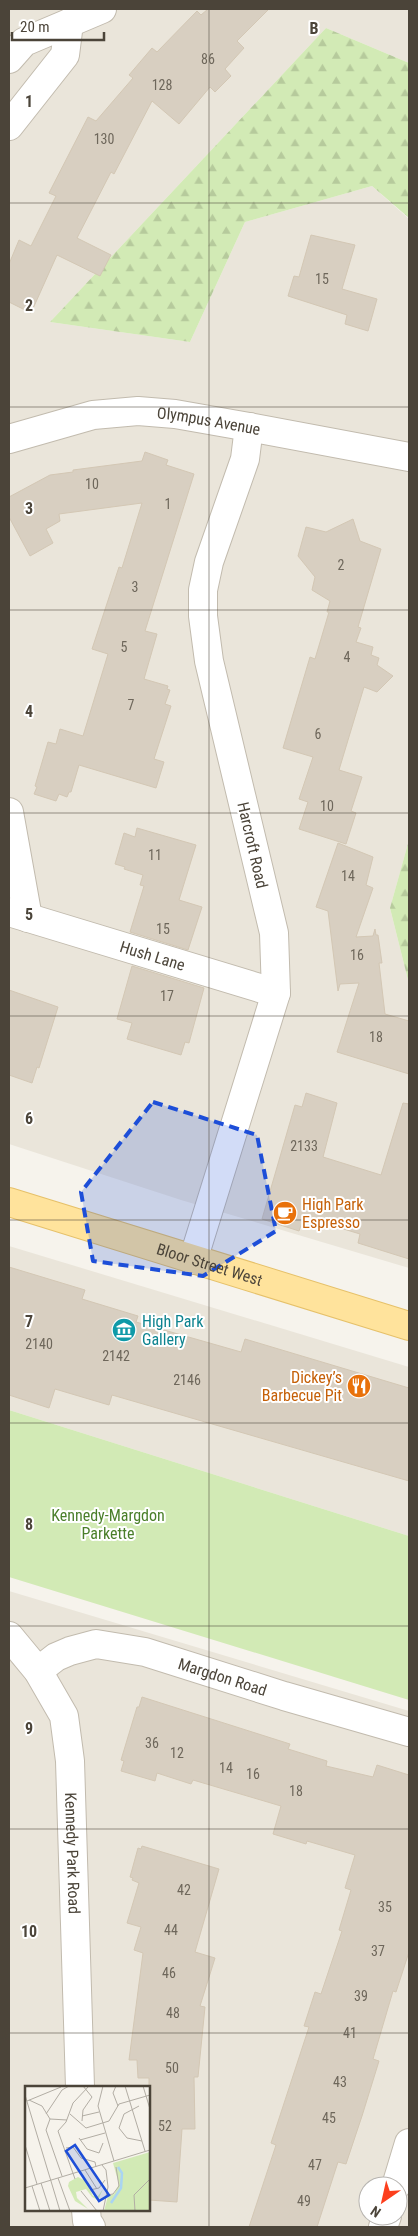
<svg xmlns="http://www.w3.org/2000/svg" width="418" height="2236" viewBox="0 0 418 2236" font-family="'Roboto Condensed',sans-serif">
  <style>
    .residential { fill: #eae5da; fill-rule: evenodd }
    .forest { fill: url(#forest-firs) }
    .park { fill: #d2eab5 }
    .building { fill: #d8cfc1; stroke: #d3c7b4 }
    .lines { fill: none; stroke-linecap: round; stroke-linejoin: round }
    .minor-casing { stroke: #c2bbae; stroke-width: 30 }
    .major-casing { stroke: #e6c16a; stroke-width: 30 }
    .minor { stroke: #fff; stroke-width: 28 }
    .major { stroke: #ffe39c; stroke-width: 28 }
    .marked { fill: #1d4ed8; fill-opacity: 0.2; stroke: #1d4ed8; stroke-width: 4; stroke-dasharray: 10 6; stroke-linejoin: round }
    .grid { fill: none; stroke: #4b4439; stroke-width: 1; stroke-opacity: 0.55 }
    .labels { text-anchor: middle; stroke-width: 4; stroke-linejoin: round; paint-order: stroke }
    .number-label { font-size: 14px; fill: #6e675b }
    .street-label { font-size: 16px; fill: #4b4439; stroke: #fff }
    .food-label { font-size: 16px; fill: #c56008; stroke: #fff; text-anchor: start }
    .culture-label { font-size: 16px; fill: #0d838f; stroke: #fff; text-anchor: start }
    .park-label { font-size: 16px; fill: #4a7f2a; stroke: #fff }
    .inset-river { fill: none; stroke: #a9d4f2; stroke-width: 2.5 }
    .inset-road { fill: none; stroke: #b2ada4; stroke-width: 1 }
    .view { fill: #1d4ed8; fill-opacity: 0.15; stroke: #1d4ed8; stroke-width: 2.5 }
    .inset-edge { fill: none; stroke: #4b4439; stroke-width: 2.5 }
    .grid-label { font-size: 16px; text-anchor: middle; font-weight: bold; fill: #4b4439; stroke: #fff; stroke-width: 4; stroke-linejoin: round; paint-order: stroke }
  </style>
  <defs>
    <pattern id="forest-firs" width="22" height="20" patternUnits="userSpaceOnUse" patternTransform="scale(1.25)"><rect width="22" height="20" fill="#d2eab5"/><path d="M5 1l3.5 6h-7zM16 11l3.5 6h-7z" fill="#b6ca9c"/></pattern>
  </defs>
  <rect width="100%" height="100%" fill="#f6f3ec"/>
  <g class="residential">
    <path d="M9,9H409V63L326,28L50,322L190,342L245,222L372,186L409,219V840L390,908L409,984V1268L181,1200L9,1144Z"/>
    <path d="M9,1246L409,1367V1536L9,1410Z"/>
    <path d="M9,1591L409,1711V2227H9ZM26,2087H149V2210H26ZM368,2186H398V2216H368Z"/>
  </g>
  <g class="forest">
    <path d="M326,28L409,63V218L372,186L245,222L190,342L50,322Z"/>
    <path d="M409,840V984L390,908Z"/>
  </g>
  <path class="park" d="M9,1410L409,1536V1700L9,1577Z"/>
  <g class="building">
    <path d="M208,9H269L237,41L244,48L225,69L231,76L215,92L210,87L179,124L152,101L114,174L111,172L77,238L111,255L100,276L57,255L31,313L9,302V264L19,240L31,246L56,196L49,193L88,117L96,121L133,78L129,75L152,48L157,52L197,11L201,15Z"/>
    <path d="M311,235L355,245L342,289L377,299L368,331L345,324L347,315L288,296L294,276L299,277Z"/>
    <path d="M145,452L168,460L166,465L194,474L145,631L157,634L144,679L168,686L167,689L170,690L165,704L171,706L154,759L164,762L156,788L79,765L71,792H69L67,797L59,794L56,801L34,794L37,787L35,786L48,742L56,744L60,729L83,736L108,654L92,649L119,567L122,568L142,503L59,514L60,521L46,529L53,543L30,556L9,517V497L50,475L73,472V470L142,461Z"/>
    <path d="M353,519L360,541L381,549L358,627L361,628L356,642L373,647L371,655L379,658L377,665L393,676L377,692L364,687L339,770L362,777L351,811L356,813L346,844L299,829L308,802L299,799L313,757L283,748L310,657L315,659L329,612H327L330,601L312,590L315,577L298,556L306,527L326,532Z"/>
    <path d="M137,828L196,845L179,900L202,907L188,950L130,932L144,886L140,885L143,875L124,869L125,867L115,864L124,833L135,837Z"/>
    <path d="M338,843L373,857L366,885L373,888L356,937L373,936L375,929L376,935H378L382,963H379L385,1014L409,1021V1074L337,1052L359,983L340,984L338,991L328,911L316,907Z"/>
    <path d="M132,966L204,988L189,1043L185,1042L181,1055L127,1039L132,1023L117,1019Z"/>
    <path d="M9,990L58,1007L39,1068L37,1067L32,1083L9,1075Z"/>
    <path d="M306,1093L337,1103L323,1157L381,1175L403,1103L409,1104V1259L358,1243L360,1234L304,1217L299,1231L262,1219L295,1105L302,1107Z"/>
    <path d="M9,1267L85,1290L82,1299L138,1316L136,1322L241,1352L245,1339L409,1388V1481L112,1395L109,1405L55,1389L49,1408L9,1395Z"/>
    <path d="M142,1697L290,1744L288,1749L327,1761L326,1766L373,1777L377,1765L409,1775V1952L396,1992L393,1991L373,2059L379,2061L362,2116L346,2164L338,2162L317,2227H249L276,2145L271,2143L309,2027L304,2026L315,1992L321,1994L342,1931L339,1930L351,1890L345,1888L355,1855L307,1841L306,1844L273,1834L281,1806L193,1780L191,1784L157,1773L155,1781L121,1771L124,1761L121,1760L137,1707H139Z"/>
    <path d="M142,1846L219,1869L195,1952L215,1958L200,2006L205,2007L198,2077H194L195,2129H182L177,2202L149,2200V2078H138L137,2060H129L143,1953L134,1950L141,1927L127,1923L139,1883L132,1880L133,1878L130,1877L138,1848L141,1849Z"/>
  </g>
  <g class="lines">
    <g class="minor-casing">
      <g id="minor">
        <path d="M9,59L24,42L102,9"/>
        <path d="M9,126L65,55L69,23"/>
        <path id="s1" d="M9,439L93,415L138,411L175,414L249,427L409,457"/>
        <path d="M9,812L28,918"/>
        <path id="s2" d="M9,912L276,993"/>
        <path d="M193,1260L276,993L274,933L209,661L203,616V590L209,562L245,459L249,427"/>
        <path id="s3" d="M9,1636L38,1671L64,1716L70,1761L80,2087"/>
        <path id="s4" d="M38,1671L56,1657L70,1651L96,1644L145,1652L284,1696L409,1732"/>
        <path d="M396,2186L409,2143"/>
        <path d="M86,2210L87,2221L91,2227"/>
        <path d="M383,2227L387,2216"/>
      </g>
    </g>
    <g class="major-casing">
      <g id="major">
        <path id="s5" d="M9,1202L409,1326"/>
      </g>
    </g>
    <use href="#minor" class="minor"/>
    <use href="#major" class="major"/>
  </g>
  <path class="marked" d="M153,1102L257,1135L276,1231L203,1276L93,1261L81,1192Z"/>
  <path class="grid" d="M209,9V2227M9,203H409M9,407H409M9,610H409M9,813H409M9,1016H409M9,1220H409M9,1423H409M9,1626H409M9,1829H409M9,2033H409"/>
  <defs>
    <g id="cafe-disc" transform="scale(1.25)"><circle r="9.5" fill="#e8710a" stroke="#fff"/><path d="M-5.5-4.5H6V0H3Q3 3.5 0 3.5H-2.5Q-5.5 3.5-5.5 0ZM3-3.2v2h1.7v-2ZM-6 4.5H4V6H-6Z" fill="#fff"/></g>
    <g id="museum-disc" transform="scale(1.25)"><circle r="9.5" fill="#0f9aa8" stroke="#fff"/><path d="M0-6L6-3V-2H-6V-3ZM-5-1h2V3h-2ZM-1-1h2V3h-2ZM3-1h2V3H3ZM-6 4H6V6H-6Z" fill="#fff"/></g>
    <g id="restaurant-disc" transform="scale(1.25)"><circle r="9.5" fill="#e8710a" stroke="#fff"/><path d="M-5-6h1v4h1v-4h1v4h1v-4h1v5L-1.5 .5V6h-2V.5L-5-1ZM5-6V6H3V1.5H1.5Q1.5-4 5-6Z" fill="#fff"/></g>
  </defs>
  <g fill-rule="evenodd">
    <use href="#cafe-disc" x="285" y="1213"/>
    <use href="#museum-disc" x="124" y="1330"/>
    <use href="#restaurant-disc" x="359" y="1386"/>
  </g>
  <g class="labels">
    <g class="number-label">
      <text x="208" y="64">86</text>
      <text x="162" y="90">128</text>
      <text x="104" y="144">130</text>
      <text x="322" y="284">15</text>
      <text x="92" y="489">10</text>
      <text x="168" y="509">1</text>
      <text x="341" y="570">2</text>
      <text x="135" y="592">3</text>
      <text x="124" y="652">5</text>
      <text x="347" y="662">4</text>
      <text x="131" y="710">7</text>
      <text x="318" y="739">6</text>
      <text x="327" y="811">10</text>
      <text x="155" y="860">11</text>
      <text x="348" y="881">14</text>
      <text x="163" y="934">15</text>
      <text x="357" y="960">16</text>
      <text x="167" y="1001">17</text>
      <text x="376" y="1042">18</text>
      <text x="304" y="1151">2133</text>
      <text x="39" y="1349">2140</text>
      <text x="116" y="1361">2142</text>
      <text x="187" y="1385">2146</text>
      <text x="152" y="1748">36</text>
      <text x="177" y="1758">12</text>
      <text x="226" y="1773">14</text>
      <text x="253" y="1779">16</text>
      <text x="296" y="1796">18</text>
      <text x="184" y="1895">42</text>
      <text x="385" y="1912">35</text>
      <text x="171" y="1935">44</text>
      <text x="378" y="1956">37</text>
      <text x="169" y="1978">46</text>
      <text x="361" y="2001">39</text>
      <text x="173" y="2018">48</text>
      <text x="350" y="2038">41</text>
      <text x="172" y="2073">50</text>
      <text x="340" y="2087">43</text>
      <text x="329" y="2123">45</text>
      <text x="165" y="2131">52</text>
      <text x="315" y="2170">47</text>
      <text x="304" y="2206">49</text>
    </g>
    <g class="street-label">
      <text dy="6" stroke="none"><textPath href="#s1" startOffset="204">Olympus Avenue</textPath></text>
      <text transform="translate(253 845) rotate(77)" y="6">Harcroft Road</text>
      <text dy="6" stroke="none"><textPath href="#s2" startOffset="150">Hush Lane</textPath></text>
      <text dy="6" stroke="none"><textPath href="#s5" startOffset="210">Bloor Street West</textPath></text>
      <text dy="6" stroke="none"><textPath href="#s4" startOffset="196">Margdon Road</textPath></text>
      <text dy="6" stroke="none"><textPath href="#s3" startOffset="235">Kennedy Park Road</textPath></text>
    </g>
    <g class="food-label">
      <text x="302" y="1210">High Park<tspan x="302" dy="18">Espresso</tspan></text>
      <text x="342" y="1383" text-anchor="end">Dickey’s<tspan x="342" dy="18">Barbecue Pit</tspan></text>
    </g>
    <g class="culture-label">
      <text x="142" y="1327">High Park<tspan x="142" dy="18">Gallery</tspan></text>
    </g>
    <g class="park-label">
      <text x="108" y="1521">Kennedy-Margdon<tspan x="108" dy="18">Parkette</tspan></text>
    </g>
  </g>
  <g transform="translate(25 2086)">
    <rect width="125" height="125" fill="#f6f3ec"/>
    <path d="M53,91L61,95L68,110H73L78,103L73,114L67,111L61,103L51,106L52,112L63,123L50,115L43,100L44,96Z" fill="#d2eab5"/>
    <path d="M125,66V125H79L83,110L89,108L94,98L88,77Z" fill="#d2eab5"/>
    <path class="inset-river" d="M86,117L96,102L97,87L93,81"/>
    <path class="inset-road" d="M78,0L73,20L89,75M91,0L88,7L93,20M100,0L120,65M118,0L125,23M0,9L35,125M4,14L17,20L25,33L21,44L37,90M2,15L36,1M114,20L99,28L94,42L102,52L117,55M21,28L37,4L44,0M45,28L61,42L84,35L94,18L125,9M57,30L74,26M25,33L42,34M57,35L58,24L67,11L58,0M54,52L62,63L74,67L78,57M55,54L80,47M0,59L12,98M41,62L48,61L56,72L70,76L71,81M77,79L81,84L83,101L78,125M60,84L72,103M33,92L45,125M50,93L33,45L41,36L48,17L64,0M16,97L25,125M7,100L15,125M0,102L125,64M65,104L74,102L80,94M56,105L72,125M82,109L88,108L94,100L91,81M110,125L109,109L125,93"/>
    <path class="view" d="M50,59L84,109L74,115L41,65Z"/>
    <rect width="125" height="125" class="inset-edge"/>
  </g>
  <g class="grid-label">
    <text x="314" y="34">B</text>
    <text x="29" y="107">1</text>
    <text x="29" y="311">2</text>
    <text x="29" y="514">3</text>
    <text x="29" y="717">4</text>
    <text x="29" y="920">5</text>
    <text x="29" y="1124">6</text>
    <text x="29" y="1327">7</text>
    <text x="29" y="1530">8</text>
    <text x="29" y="1734">9</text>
    <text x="29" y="1937">10</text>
  </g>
  <rect width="418" height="2236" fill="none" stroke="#4b4439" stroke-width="20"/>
  <g transform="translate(383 2201) rotate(214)"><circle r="24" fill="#ffffff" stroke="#b7b4b0"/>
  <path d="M0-4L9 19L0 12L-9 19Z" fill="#fc3f1d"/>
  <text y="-8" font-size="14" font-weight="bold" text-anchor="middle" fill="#4b4439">N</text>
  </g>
  <path d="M12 32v8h92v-8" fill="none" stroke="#4b4439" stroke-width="2.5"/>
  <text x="20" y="32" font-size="15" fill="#4b4439" stroke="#ffffff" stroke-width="4" paint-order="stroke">20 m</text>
</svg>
